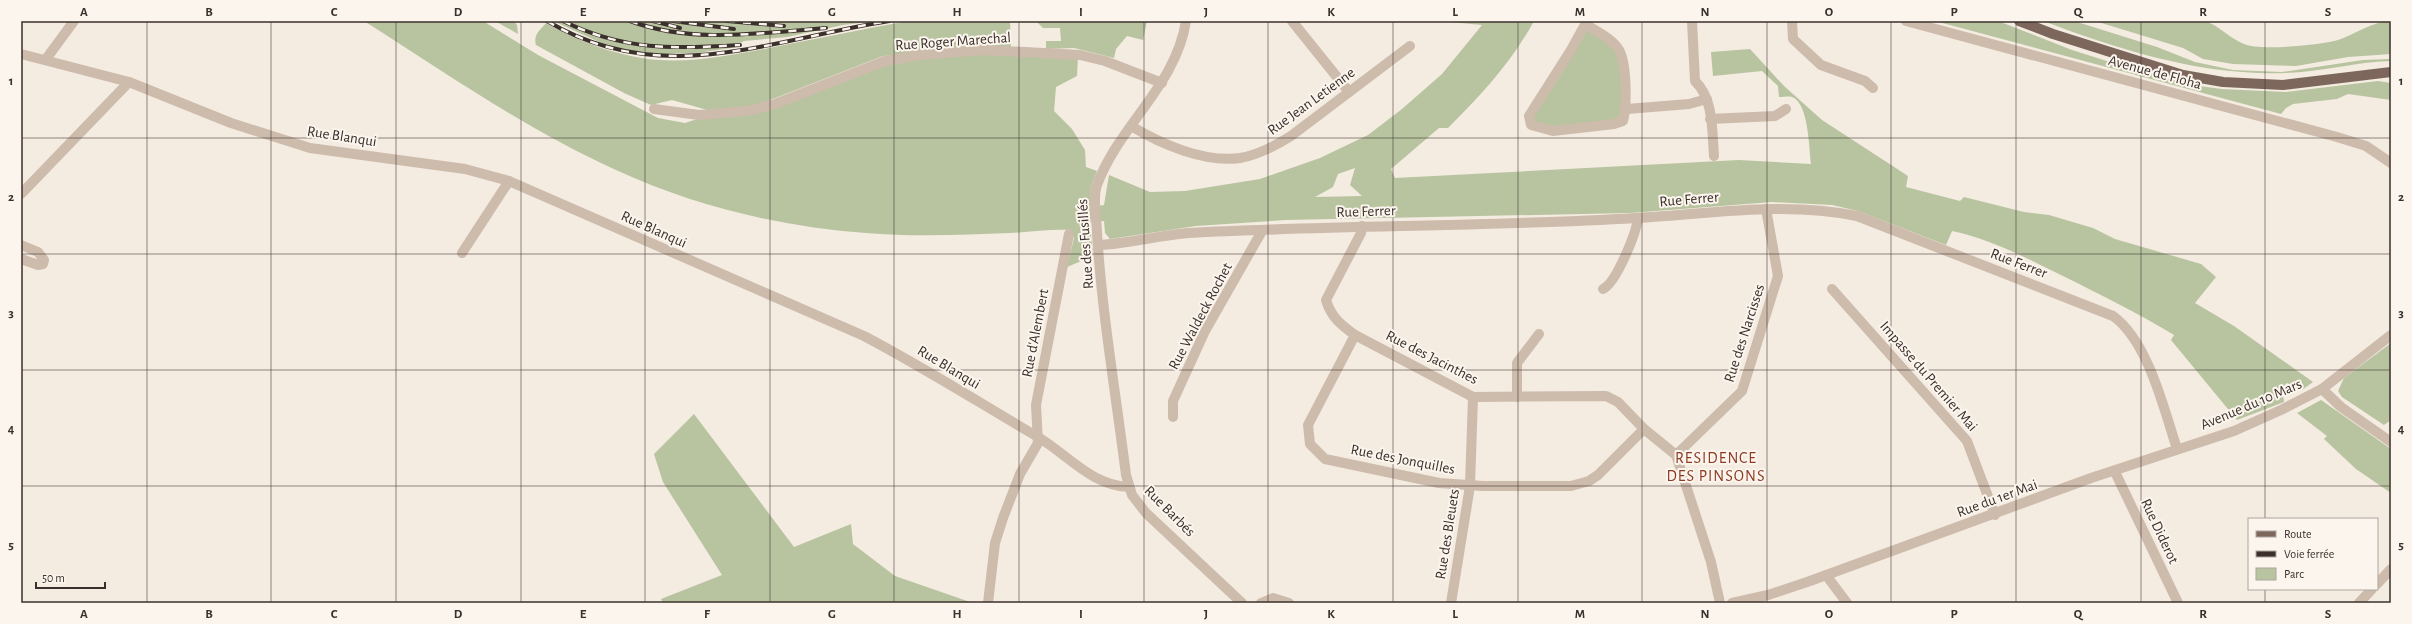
<svg xmlns="http://www.w3.org/2000/svg" width="2412" height="624" viewBox="0 0 2412 624" font-family="'Alegreya Sans',sans-serif">
  <style>
    .green { fill: #b8c4a0; fill-rule: evenodd }
    .lines { fill: none; stroke-linecap: round; stroke-linejoin: round }
    .minor { stroke: #cdbbac; stroke-width: 10 }
    .major { stroke: #7d675c; stroke-width: 10 }
    .rail-casing { stroke: #3b302b; stroke-width: 4 }
    .rail { stroke: #fbf5ee; stroke-width: 2.5; stroke-dasharray: 8; stroke-linecap: butt }
    .grid { fill: none; stroke: #3b302b; stroke-width: 1; stroke-opacity: 0.55 }
    .labels { text-anchor: middle; stroke-width: 4; stroke-linejoin: round; paint-order: stroke }
    .street-label { font-size: 15px; fill: #3b302b; stroke: #fbf5ee }
    .neighbourhood-label { font-size: 16px; letter-spacing: 1px; fill: #8c3b22; stroke: #fbf5ee }
    .neatline { fill: none; stroke: #3b302b; stroke-width: 1.5 }
    .grid-label { font-size: 13px; text-anchor: middle; font-weight: bold; fill: #3b302b }
  </style>
  <rect width="100%" height="100%" fill="#f4ebe1"/>
  <g class="green">
    <path d="M364,21H483L538,55L658,118L685,123L697,119L737,115L892,63L956,55L1012,54L1078,57L1077,76L1056,87L1054,111L1072,129L1085,150L1086,167L1097,171L1091,187L1090,207L1104,205L1109,175L1150,192L1185,191L1260,179L1320,158L1368,135L1402,109L1442,74L1482,25L1438,21H1534C1511,63 1481,95 1448,128H1439L1391,169L1395,178L1739,160L1811,164C1809,149 1809,103 1792,97C1789,96 1783,97 1779,97L1778,86L1762,71L1713,76L1711,52L1750,49L1784,86L1822,120L1908,176L1906,187L1960,201L1964,197L2024,212L2049,215L2093,228L2115,239L2201,264L2216,277L2195,303L2234,326L2313,382L2302,390L2287,383L2282,388L2284,402L2237,420L2171,340L2174,335C2138,313 2101,295 2063,276C2028,259 1991,239 1952,231L1946,245L1858,211L1832,205L1772,202L1630,213L1285,220L1196,226L1110,239L1105,233L1104,221L1090,222L1093,256L1067,267L1074,238L1071,230C1051,229 1030,232 1010,233C962,235 913,237 866,233C781,227 694,206 616,170C527,130 446,73 364,21ZM1355,168L1350,185L1362,196L1315,197L1333,187L1338,174Z"/>
    <path d="M495,21H514L517,25L518,34Z"/>
    <path d="M553,21H876L843,25L787,37L744,41L731,48L697,53L662,54L632,51L606,45Z"/>
    <path d="M909,21H1010L1011,47L883,56L765,102L740,108L711,111L672,100L651,105L624,93L536,45C533,35 540,30 546,23C578,41 612,54 648,59C689,64 730,55 769,48C816,39 862,29 909,21Z"/>
    <path d="M1036,21H1147L1143,40L1127,36L1116,49L1114,58L1074,48L1046,49V41H1061L1060,28H1043Z"/>
    <path d="M1935,21H1998L2072,50L2113,63L2191,85L2222,89L2286,92L2378,81L2391,83V100L2348,94L2337,99L2293,104L2286,108L2281,114Z"/>
    <path d="M2043,21H2074L2157,47L2195,62L2233,70L2282,72L2363,60L2389,59L2391,61C2355,62 2321,72 2285,73C2202,76 2120,50 2043,21Z"/>
    <path d="M2095,21H2205C2220,26 2229,38 2244,44C2258,51 2322,45 2338,40C2356,34 2373,21 2391,21V54L2348,57L2296,66L2233,64L2203,59L2183,48Z"/>
    <path d="M1585,24L1619,50L1623,121L1540,129L1529,116Z"/>
    <path d="M2391,343V420L2384,425L2342,397L2338,391L2344,378Z"/>
    <path d="M2321,400L2391,449V493L2356,469L2324,439L2327,436L2297,413Z"/>
    <path d="M694,414L794,547L851,524L853,544L895,576L973,603H663L661,599L722,575L663,482L654,454Z"/>
  </g>
  <g class="lines">
    <g class="minor">
      <path d="M1186,21C1176,86 1119,125 1097,185C1092,199 1097,219 1097,233C1102,314 1116,395 1126,475L1132,495L1146,513L1242,603"/>
      <path d="M1292,21L1349,92"/>
      <path d="M1692,21L1695,81C1714,99 1712,132 1714,156"/>
      <path d="M1792,21L1793,39L1821,65L1865,81L1873,88"/>
      <path d="M1906,21L2337,137L2366,146L2391,163"/>
      <path d="M1585,24C1596,31 1613,39 1619,50C1627,64 1627,106 1623,121L1614,124L1553,131L1531,125L1529,116L1571,50L1587,21"/>
      <path d="M21,54L129,82L231,123L310,148L465,169L509,181L864,336C923,367 980,403 1038,437C1068,455 1092,486 1129,487"/>
      <path d="M46,59L74,21"/>
      <path d="M654,109L699,115L747,111L775,104L885,61L920,55L985,50L1080,55L1105,61L1162,83"/>
      <path d="M1627,109L1689,104L1707,99"/>
      <path d="M1710,119L1775,116L1786,109"/>
      <path d="M1131,126C1161,144 1204,163 1240,158C1258,155 1275,146 1291,136L1410,46"/>
      <path d="M21,194L129,82"/>
      <path d="M1362,226L1361,233L1326,300C1331,317 1341,325 1355,335L1473,397L1606,396L1618,402L1644,429L1676,455"/>
      <path d="M21,245L38,252L44,260L43,264L38,265L21,259"/>
      <path d="M1098,245C1129,244 1159,235 1189,233C1338,225 1487,227 1636,218C1710,214 1784,201 1857,216L2113,316C2148,341 2164,409 2177,449"/>
      <path d="M462,253L509,181"/>
      <path d="M1603,289C1616,283 1636,234 1638,218"/>
      <path d="M1832,289L1967,441L1995,515"/>
      <path d="M1355,335L1308,425L1310,444L1325,459L1439,483L1483,486H1571L1589,481L1598,475L1644,429"/>
      <path d="M2322,389L2341,407L2391,442"/>
      <path d="M1517,397V363L1539,334"/>
      <path d="M1173,417V401L1205,331L1262,231"/>
      <path d="M2115,472L2178,603"/>
      <path d="M1826,575L1847,603"/>
      <path d="M2377,584L2391,569"/>
      <path d="M988,603L995,543L1003,518L1020,474L1038,443L1036,405L1069,234"/>
      <path d="M1261,603L1273,598L1289,603"/>
      <path d="M1451,603L1470,486L1473,397"/>
      <path d="M1720,603L1711,562L1676,455L1742,391L1778,276L1766,209"/>
      <path d="M1732,603L1768,595L1810,581L2091,478L2234,431L2281,410L2322,389L2391,335"/>
      <path d="M2359,603L2372,589"/>
    </g>
    <path class="major" d="M2019,21L2053,34L2183,75L2223,82L2283,85L2391,72"/>
    <g class="rail-casing">
      <g id="rail">
        <path d="M547,21C661,89 769,40 889,21"/>
        <path d="M563,21C624,51 674,49 740,45"/>
        <path d="M630,21C692,44 761,33 826,28"/>
        <path d="M653,21L680,28"/>
        <path d="M673,21L734,29"/>
        <path d="M727,21L784,26"/>
      </g>
    </g>
    <use href="#rail" class="rail"/>
  </g>
  <path class="grid" d="M147,21V603M271,21V603M396,21V603M521,21V603M645,21V603M770,21V603M894,21V603M1019,21V603M1144,21V603M1268,21V603M1393,21V603M1518,21V603M1642,21V603M1767,21V603M1891,21V603M2016,21V603M2141,21V603M2265,21V519M21,138H2391M21,254H2391M21,370H2391M21,486H2391M2265,589V603"/>
  <g class="labels">
    <g class="street-label">
      <text transform="translate(953 41) rotate(-4)" y="5">Rue Roger Marechal</text>
      <text transform="translate(2155 72) rotate(15)" y="5">Avenue de Floha</text>
      <text transform="translate(1311 101) rotate(-36)" y="5">Rue Jean Letienne</text>
      <text transform="translate(342 136) rotate(9)" y="5">Rue Blanqui</text>
      <text transform="translate(1689 199) rotate(-5)" y="5">Rue Ferrer</text>
      <text transform="translate(1366 211) rotate(-2)" y="5">Rue Ferrer</text>
      <text transform="translate(654 229) rotate(24)" y="5">Rue Blanqui</text>
      <text transform="translate(1085 244) rotate(-94)" y="5">Rue des Fusillés</text>
      <text transform="translate(2019 263) rotate(21)" y="5">Rue Ferrer</text>
      <text transform="translate(1200 316) rotate(-62)" y="5">Rue Waldeck Rochet</text>
      <text transform="translate(1035 333) rotate(-79)" y="5">Rue d'Alembert</text>
      <text transform="translate(1744 333) rotate(-72)" y="5">Rue des Narcisses</text>
      <text transform="translate(1432 357) rotate(27)" y="5">Rue des Jacinthes</text>
      <text transform="translate(949 367) rotate(31)" y="5">Rue Blanqui</text>
      <text transform="translate(1929 376) rotate(49)" y="5">Impasse du Premier Mai</text>
      <text transform="translate(2251 404) rotate(-23)" y="5">Avenue du 10 Mars</text>
      <text transform="translate(1403 459) rotate(11)" y="5">Rue des Jonquilles</text>
      <text transform="translate(1997 498) rotate(-20)" y="5">Rue du 1er Mai</text>
      <text transform="translate(1170 511) rotate(45)" y="5">Rue Barbés</text>
      <text transform="translate(2160 531) rotate(65)" y="5">Rue Diderot</text>
      <text transform="translate(1447 534) rotate(-81)" y="5">Rue des Bleuets</text>
    </g>
    <g class="neighbourhood-label">
      <text x="1716" y="463">RESIDENCE<tspan x="1716" dy="18">DES PINSONS</tspan></text>
    </g>
  </g>
  <rect width="2412" height="624" fill="none" stroke="#fbf5ee" stroke-width="44"/>
  <rect x="2248" y="518" width="130" height="72" fill="#fbf5ee" stroke="#aea6a0"/>
  <rect x="2256" y="531" width="20" height="6" fill="#7d675c" stroke="#aea6a0"/>
  <text x="2284" y="538" font-size="12" fill="#3b302b">Route</text>
  <rect x="2256" y="551" width="20" height="6" fill="#3b302b" stroke="#aea6a0"/>
  <text x="2284" y="558" font-size="12" fill="#3b302b">Voie ferrée</text>
  <rect x="2256" y="568" width="20" height="12" fill="#b8c4a0" stroke="#aea6a0"/>
  <text x="2284" y="578" font-size="12" fill="#3b302b">Parc</text>
  <path d="M36 582v6h69v-6" fill="none" stroke="#3b302b" stroke-width="2"/>
  <text x="42" y="582" font-size="12" fill="#3b302b" stroke="#fbf5ee" stroke-width="3" paint-order="stroke">50 m</text>
  <rect x="22" y="22" width="2368" height="580" class="neatline"/>
  <g class="grid-label">
    <text x="84" y="16">A</text>
    <text x="209" y="16">B</text>
    <text x="334" y="16">C</text>
    <text x="458" y="16">D</text>
    <text x="583" y="16">E</text>
    <text x="707" y="16">F</text>
    <text x="832" y="16">G</text>
    <text x="957" y="16">H</text>
    <text x="1081" y="16">I</text>
    <text x="1206" y="16">J</text>
    <text x="1331" y="16">K</text>
    <text x="1455" y="16">L</text>
    <text x="1580" y="16">M</text>
    <text x="1705" y="16">N</text>
    <text x="1829" y="16">O</text>
    <text x="1954" y="16">P</text>
    <text x="2078" y="16">Q</text>
    <text x="2203" y="16">R</text>
    <text x="2328" y="16">S</text>
    <text x="11" y="85">1</text>
    <text x="2401" y="85">1</text>
    <text x="11" y="201">2</text>
    <text x="2401" y="201">2</text>
    <text x="11" y="317">3</text>
    <text x="2401" y="317">3</text>
    <text x="11" y="433">4</text>
    <text x="2401" y="433">4</text>
    <text x="11" y="549">5</text>
    <text x="2401" y="549">5</text>
    <text x="84" y="618">A</text>
    <text x="209" y="618">B</text>
    <text x="334" y="618">C</text>
    <text x="458" y="618">D</text>
    <text x="583" y="618">E</text>
    <text x="707" y="618">F</text>
    <text x="832" y="618">G</text>
    <text x="957" y="618">H</text>
    <text x="1081" y="618">I</text>
    <text x="1206" y="618">J</text>
    <text x="1331" y="618">K</text>
    <text x="1455" y="618">L</text>
    <text x="1580" y="618">M</text>
    <text x="1705" y="618">N</text>
    <text x="1829" y="618">O</text>
    <text x="1954" y="618">P</text>
    <text x="2078" y="618">Q</text>
    <text x="2203" y="618">R</text>
    <text x="2328" y="618">S</text>
  </g>
</svg>
